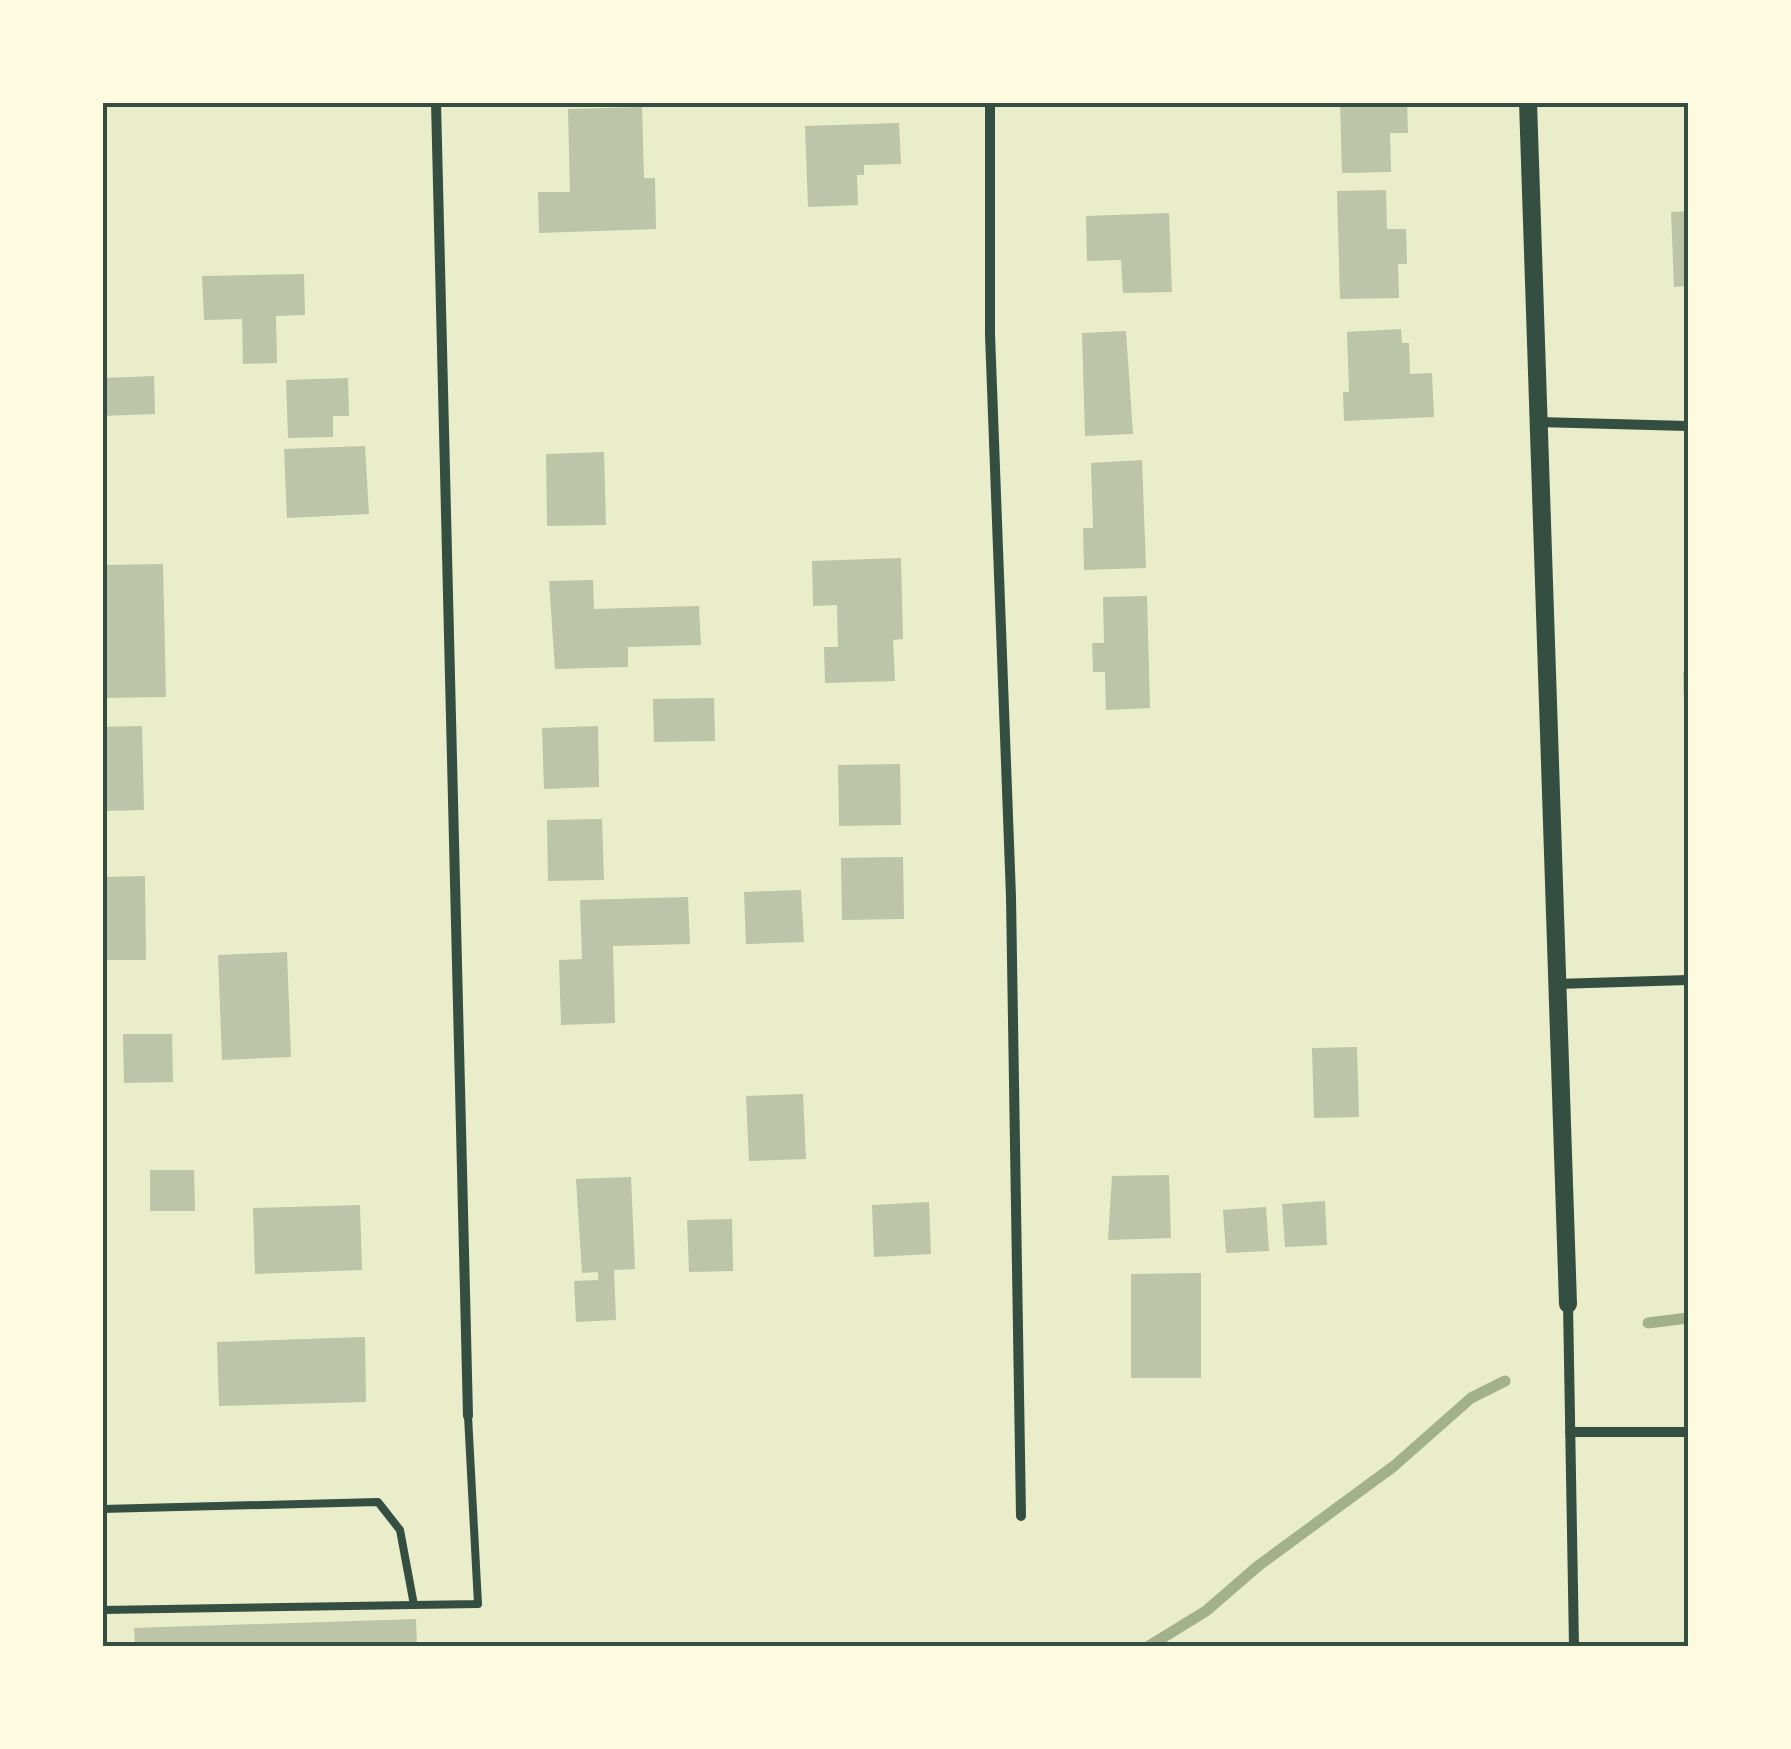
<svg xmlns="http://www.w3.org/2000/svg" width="1791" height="1749" viewBox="0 0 1791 1749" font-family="Quicksand,sans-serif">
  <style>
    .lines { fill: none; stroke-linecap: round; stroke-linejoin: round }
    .stream { stroke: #a3b18a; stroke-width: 11 }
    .building { fill: #bcc5a7 }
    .service { stroke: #344e41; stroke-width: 8 }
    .minor { stroke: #344e41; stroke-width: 10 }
    .tertiary { stroke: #344e41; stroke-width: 18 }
    .neatline { fill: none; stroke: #344e41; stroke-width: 4 }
  </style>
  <rect width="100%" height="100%" fill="#e9edc9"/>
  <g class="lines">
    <g class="stream">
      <path d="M1648,1323L1688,1318"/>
      <path d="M1149,1646L1206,1611L1258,1566L1394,1466L1471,1398L1505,1381"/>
    </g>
  </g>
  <g class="building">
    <path d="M1340,102H1407L1408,133H1390L1391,172L1342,173Z"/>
    <path d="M642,107L644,178H655L656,229L539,233L538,192H570L568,109Z"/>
    <path d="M899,123L901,164L864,165V175H857L858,205L808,207L805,126Z"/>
    <path d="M1386,190L1387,229H1406L1407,264H1398L1399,298L1340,299L1337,191Z"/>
    <path d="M1688,211V286L1674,287L1671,212Z"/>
    <path d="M1169,213L1172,292L1123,293L1121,260L1087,261L1086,216Z"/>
    <path d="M304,274L305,315L276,316L277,363L243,364L242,319L204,320L202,276Z"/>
    <path d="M1401,329L1402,343H1409L1410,374L1432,373L1434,417L1344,421L1343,392H1349L1347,332Z"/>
    <path d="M1126,331L1133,434L1085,436L1082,333Z"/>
    <path d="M154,376L155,414L102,416V378Z"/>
    <path d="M348,378L349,416H333V437L288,438L286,380Z"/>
    <path d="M365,446L369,514L287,518L284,449Z"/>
    <path d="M604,452L606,525L547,526L546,454Z"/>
    <path d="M1142,460L1146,568L1084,570L1083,528H1093L1091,463Z"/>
    <path d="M901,558L903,639L893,640L895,681L825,683L824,647H838L837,605L813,606L812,561Z"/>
    <path d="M163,564L166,697L102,698V565Z"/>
    <path d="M593,580L594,609L699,606L701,645L628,647V667L555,669L549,581Z"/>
    <path d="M1147,596L1150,708L1106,710L1105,672H1093L1092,643H1104L1103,597Z"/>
    <path d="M1683,672H1688V741H1685Z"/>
    <path d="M714,698L715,741L654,742L653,699Z"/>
    <path d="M142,726L144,810L102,811V727Z"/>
    <path d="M598,726L599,787L544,789L542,728Z"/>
    <path d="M900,764L901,825L839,826L838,765Z"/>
    <path d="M602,819L604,880L548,881L547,820Z"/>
    <path d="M903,857L904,919L842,920L841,858Z"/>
    <path d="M145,876L146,960H102V877Z"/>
    <path d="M801,890L804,942L746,944L744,892Z"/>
    <path d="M688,897L690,944L613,946L615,1023L561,1025L559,960L582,959L580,900Z"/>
    <path d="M287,952L291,1057L222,1060L218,955Z"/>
    <path d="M123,1034H172L173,1082L124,1083Z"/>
    <path d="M1357,1047L1359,1117L1314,1118L1312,1048Z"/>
    <path d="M803,1094L806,1159L749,1161L746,1096Z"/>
    <path d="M150,1170H194L195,1211H150Z"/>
    <path d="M1169,1175L1171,1238L1108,1240L1112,1176Z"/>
    <path d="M631,1177L635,1269L614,1270L616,1320L576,1322L574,1281L598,1280V1272L582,1273L576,1179Z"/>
    <path d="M1325,1201L1327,1245L1285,1247L1282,1204Z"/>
    <path d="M929,1202L931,1254L874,1257L872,1205Z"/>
    <path d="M360,1205L362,1270L255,1274L253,1208Z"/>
    <path d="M1266,1207L1269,1251L1226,1253L1223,1210Z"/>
    <path d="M732,1219L733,1271L689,1272L687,1220Z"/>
    <path d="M1201,1273V1378H1131V1274Z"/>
    <path d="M365,1337L366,1402L219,1406L217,1342Z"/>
    <path d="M416,1619L417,1646H135L134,1628Z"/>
  </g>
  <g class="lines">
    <g class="service">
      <path d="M102,1509L378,1502L400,1530L414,1605"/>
      <path d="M102,1610L478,1604L468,1416"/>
    </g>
    <g class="minor">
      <path d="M436,102L468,1416"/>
      <path d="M990,102V334L1011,897L1021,1516"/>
      <path d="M1538,422L1688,426"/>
      <path d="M1556,984L1688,980"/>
      <path d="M1568,1304L1574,1646"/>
      <path d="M1570,1432H1688"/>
    </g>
    <path class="tertiary" d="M1528,102L1568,1304"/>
  </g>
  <rect width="1791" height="1749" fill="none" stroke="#fefae0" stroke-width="210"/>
  <rect x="105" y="105" width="1581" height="1539" class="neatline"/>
</svg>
